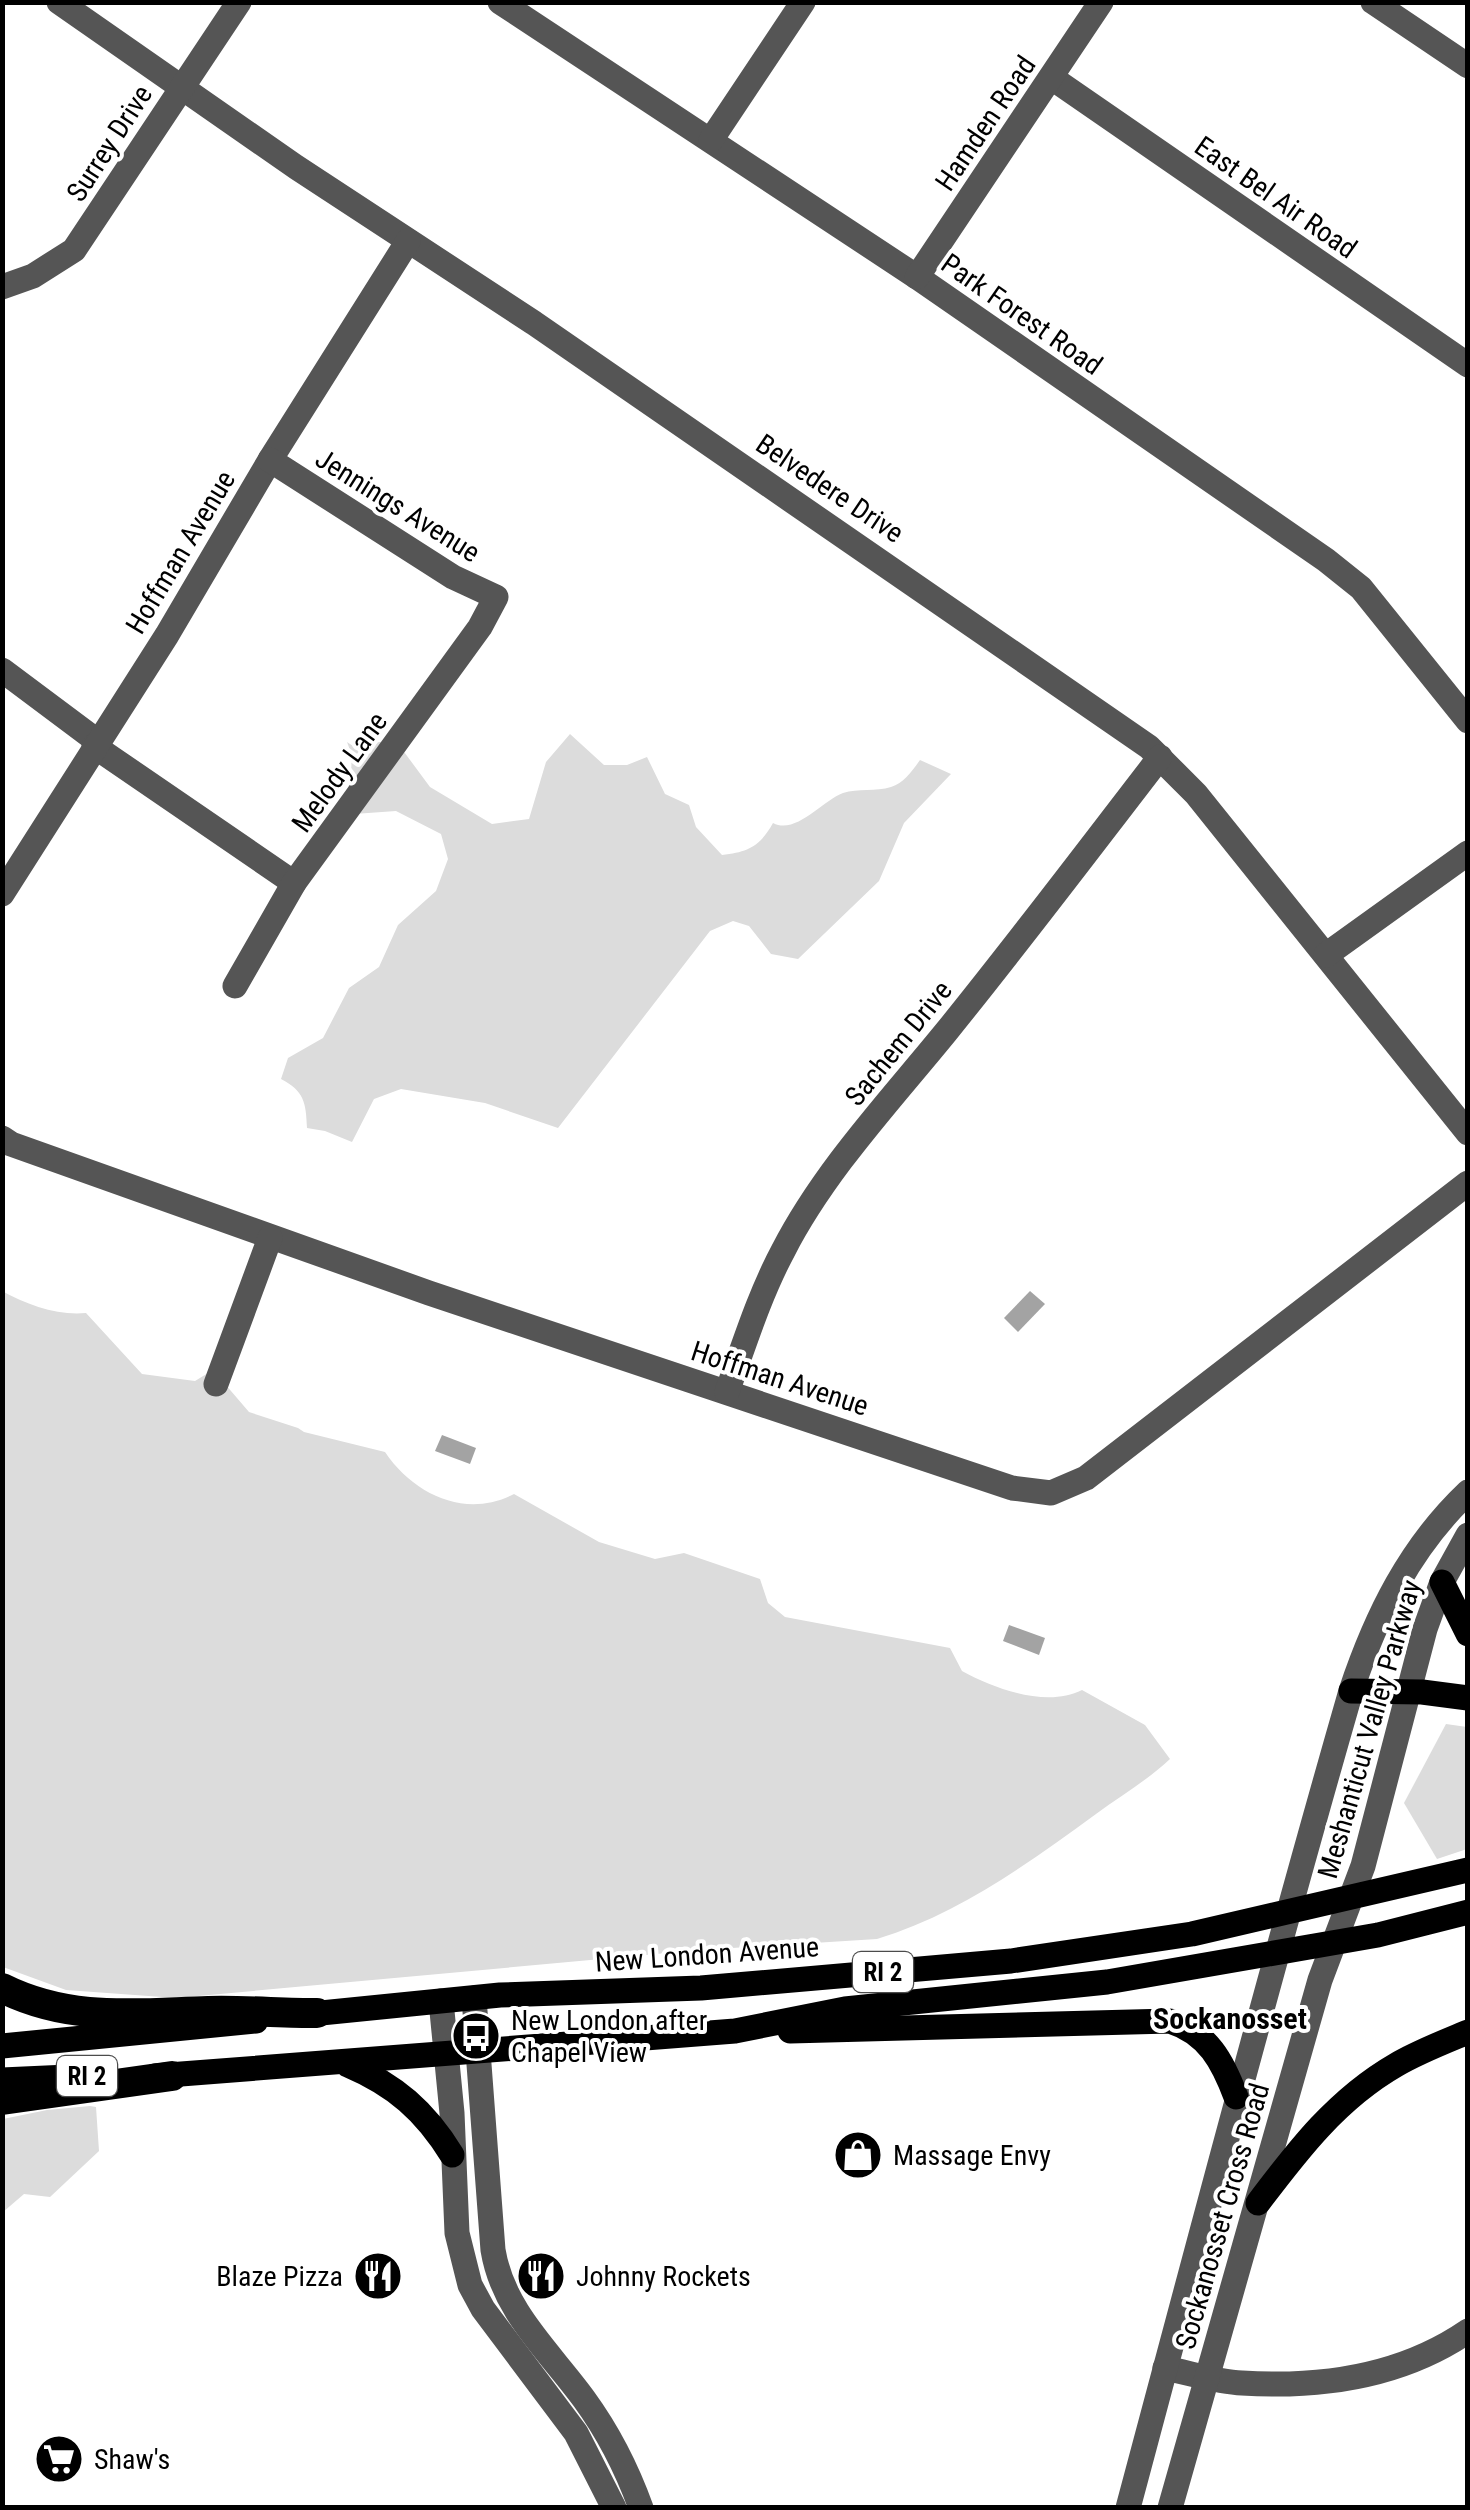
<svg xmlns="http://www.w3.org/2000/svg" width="1470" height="2510" viewBox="0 0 1470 2510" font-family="'Roboto Condensed',sans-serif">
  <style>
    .green { fill: #dcdcdc }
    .water { fill: #a3a3a3 }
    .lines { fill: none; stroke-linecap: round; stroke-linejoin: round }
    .minor { stroke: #555; stroke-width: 25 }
    .major { stroke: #000; stroke-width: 25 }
    .highway { stroke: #000; stroke-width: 30 }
    .labels { text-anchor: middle; stroke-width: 8; stroke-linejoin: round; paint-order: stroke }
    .shield { fill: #fff; stroke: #4c4c4c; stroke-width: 2.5 }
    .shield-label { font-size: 25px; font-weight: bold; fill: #000 }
    .street-label { font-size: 28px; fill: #000; stroke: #fff }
    .poi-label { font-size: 28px; fill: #000; stroke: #fff; text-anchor: start }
    .neighbourhood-label { font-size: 30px; font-weight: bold; fill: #000; stroke: #fff }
  </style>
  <rect width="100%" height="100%" fill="#fff"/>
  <g class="green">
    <path d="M570,734L604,765H627L647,757L665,794L689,805L696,827L722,855C749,852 760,846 773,823C796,835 822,801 843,793C858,788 876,792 891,787C904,783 912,771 920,760L951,774L904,823L879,881L798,959L771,954L749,926L733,921L710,931L558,1128L485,1103L401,1089L374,1099L352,1142L325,1131L307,1128C306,1102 304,1091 281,1079L288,1058L323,1038L349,988L379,967L398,925L436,891L448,859L441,834L396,811L340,815C348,792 357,765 347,742L356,748L365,743L396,741L430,787L492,824L529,819L546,762Z"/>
    <path d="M2,1291C27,1305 59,1316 86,1313L142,1374L195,1381L213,1370L249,1412L298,1428L304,1432L385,1452C414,1495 466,1519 514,1494L599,1542L655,1559L684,1553L760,1579L768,1603L785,1617L950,1648L962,1671C995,1689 1047,1708 1082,1690L1145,1725L1170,1759C1148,1780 1120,1796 1096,1814C1027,1864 959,1914 877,1939L700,1950L176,1998L66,1990L3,1967Z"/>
    <path d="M1446,1724L1467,1727V1849L1437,1859L1404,1803Z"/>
    <path d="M90,2106L96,2107L99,2151L50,2197L24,2194L3,2212V2119L47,2110Z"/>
  </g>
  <g class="water">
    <path d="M1030,1291L1045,1304L1018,1332L1004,1318Z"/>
    <path d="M442,1435L476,1448L470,1464L435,1451Z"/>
    <path d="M1009,1625L1045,1638L1039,1655L1003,1641Z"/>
  </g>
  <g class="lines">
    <g class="minor">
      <path d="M59,2L296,167L534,323L1149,747L1196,794L1468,1133"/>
      <path d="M500,2L917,277L1326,560L1361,588L1468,721"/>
      <path d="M1373,2L1468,66"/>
      <path d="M1052,78L1468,365"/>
      <path d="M711,140L803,2"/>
      <path d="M917,277L1101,2"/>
      <path d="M2,287L33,276L74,250L239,2"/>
      <path d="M2,670L97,741"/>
      <path d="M94,746L294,883"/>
      <path d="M2,894L167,635L270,460L408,241"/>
      <path d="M1326,955L1468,853"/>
      <path d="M235,986L294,883L480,627L496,597L453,577L270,460"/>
      <path d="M2,1138L11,1144L429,1293L1012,1488L1051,1493L1086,1478L1468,1183"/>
      <path d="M216,1384L270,1238"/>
      <path d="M727,1392C744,1345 759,1296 783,1251C824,1171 889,1102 946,1032C1019,942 1089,849 1160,757"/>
      <path d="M474,1998L493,2250C503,2311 549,2351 584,2399C608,2432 627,2469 641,2508"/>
      <path d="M441,2001L452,2113L457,2233L470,2285L483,2309L576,2433L614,2508"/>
      <path d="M1165,2368C1190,2373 1217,2382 1242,2383C1322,2388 1401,2377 1468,2331"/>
      <path d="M1128,2508C1201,2235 1273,1962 1351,1691C1376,1616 1410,1547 1468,1492"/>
      <path d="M1170,2508L1320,1980L1363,1866L1425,1629L1442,1582L1468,1535"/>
    </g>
    <g class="major">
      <path d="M1442,1582L1468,1634"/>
      <path d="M1351,1691L1422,1692L1468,1698"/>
      <path d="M301,2015L500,1995L701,1988L1011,1961L1192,1934L1468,1870"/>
      <path d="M790,2031L1170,2021C1208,2033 1223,2062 1236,2097"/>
      <path d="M2,2046L256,2021"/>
      <path d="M348,2065C395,2085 425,2111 452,2155"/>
      <path d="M155,2076L735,2031L845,2009L1107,1982L1378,1935L1468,1912"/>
      <path d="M2,2080L90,2076"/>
      <path d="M1258,2203C1298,2150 1337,2099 1396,2065C1418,2052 1444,2042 1468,2032"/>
    </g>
    <g class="highway">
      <path d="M2,1988C70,2022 136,2013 208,2011C244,2010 281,2013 317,2013"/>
      <path d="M2,2100L172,2076"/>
    </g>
  </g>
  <defs>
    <g id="bus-disc" transform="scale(2.5)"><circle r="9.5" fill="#000" stroke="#fff"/><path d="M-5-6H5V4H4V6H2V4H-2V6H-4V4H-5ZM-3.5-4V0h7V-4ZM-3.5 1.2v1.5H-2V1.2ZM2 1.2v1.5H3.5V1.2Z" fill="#fff"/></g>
    <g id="shop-disc" transform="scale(2.5)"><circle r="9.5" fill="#000" stroke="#fff"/><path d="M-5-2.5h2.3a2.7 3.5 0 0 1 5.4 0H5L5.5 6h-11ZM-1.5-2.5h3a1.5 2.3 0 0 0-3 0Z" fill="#fff"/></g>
    <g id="restaurant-disc" transform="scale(2.5)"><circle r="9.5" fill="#000" stroke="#fff"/><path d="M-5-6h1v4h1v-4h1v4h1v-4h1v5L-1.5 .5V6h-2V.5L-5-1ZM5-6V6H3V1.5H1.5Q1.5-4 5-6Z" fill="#fff"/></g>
    <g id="supermarket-disc" transform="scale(2.5)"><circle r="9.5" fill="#000" stroke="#fff"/><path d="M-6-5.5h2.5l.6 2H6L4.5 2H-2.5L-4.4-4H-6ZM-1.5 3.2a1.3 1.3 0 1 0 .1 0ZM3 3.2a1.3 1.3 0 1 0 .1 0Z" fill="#fff"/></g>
  </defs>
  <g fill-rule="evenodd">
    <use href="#bus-disc" x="476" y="2036"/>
    <use href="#shop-disc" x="858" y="2155"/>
    <use href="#restaurant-disc" x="378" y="2276"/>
    <use href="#restaurant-disc" x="541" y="2276"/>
    <use href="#supermarket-disc" x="59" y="2459"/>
  </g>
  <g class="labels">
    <g class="shield">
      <rect x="853" y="1952" width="60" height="40" rx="8"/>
      <rect x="57" y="2056" width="60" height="40" rx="8"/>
    </g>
    <g class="shield-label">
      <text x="883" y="1981">RI 2</text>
      <text x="87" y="2085">RI 2</text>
    </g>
    <g class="street-label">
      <text transform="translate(985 123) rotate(-56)" y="10">Hamden Road</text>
      <text transform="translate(109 143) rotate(-57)" y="10">Surrey Drive</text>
      <text transform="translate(1276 197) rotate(35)" y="10">East Bel Air Road</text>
      <text transform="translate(1022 314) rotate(35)" y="10">Park Forest Road</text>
      <text transform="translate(830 488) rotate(34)" y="10">Belvedere Drive</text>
      <text transform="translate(398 505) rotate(32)" y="10">Jennings Avenue</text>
      <text transform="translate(180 552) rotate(-59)" y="10">Hoffman Avenue</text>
      <text transform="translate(339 772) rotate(-54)" y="10">Melody Lane</text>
      <text transform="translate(898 1043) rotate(-51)" y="10">Sachem Drive</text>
      <text transform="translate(780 1378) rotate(18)" y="10">Hoffman Avenue</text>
      <text transform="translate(1369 1729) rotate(-74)" y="10">Meshanticut Valley Parkway</text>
      <text transform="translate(707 1954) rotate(-4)" y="10">New London Avenue</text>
      <text transform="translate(1222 2216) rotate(-74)" y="10">Sockanosset Cross Road</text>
    </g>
    <g class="poi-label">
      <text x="511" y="2030">New London after<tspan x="511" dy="32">Chapel View</tspan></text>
      <text x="893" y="2165">Massage Envy</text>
      <text x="343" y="2286" text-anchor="end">Blaze Pizza</text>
      <text x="576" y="2286">Johnny Rockets</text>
      <text x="94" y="2469">Shaw's</text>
    </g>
    <g class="neighbourhood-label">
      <text x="1230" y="2029">Sockanosset</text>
    </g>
  </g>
  <rect width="1470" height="2510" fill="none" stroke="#000000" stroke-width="10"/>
</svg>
